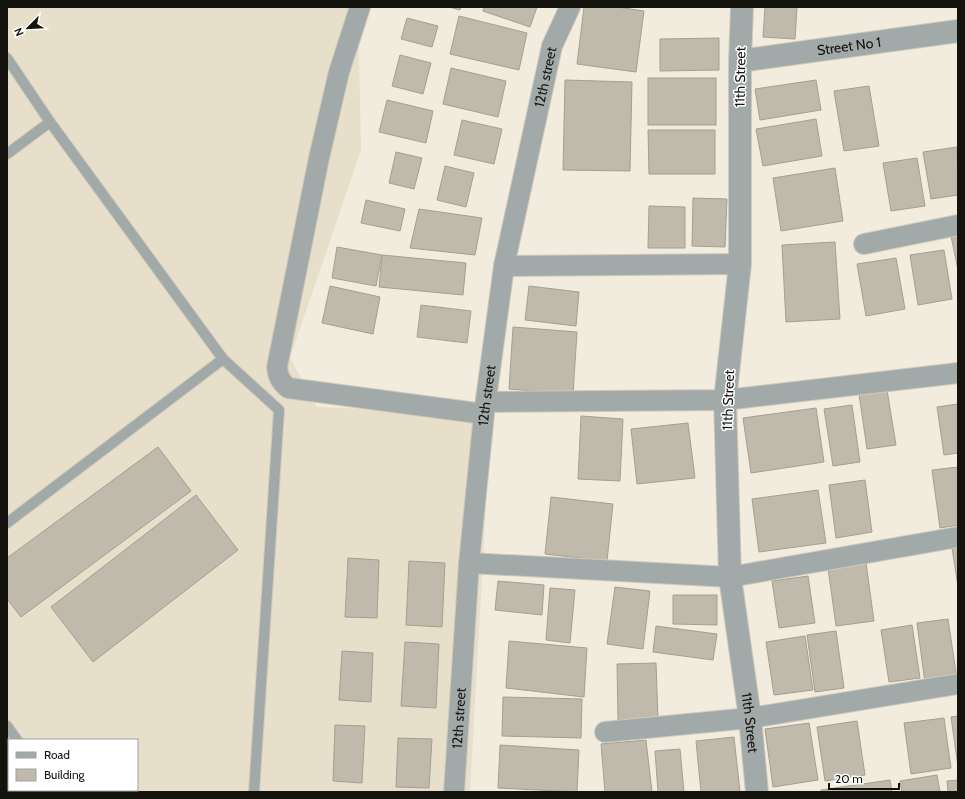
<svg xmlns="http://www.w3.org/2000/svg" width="965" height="799" viewBox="0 0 965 799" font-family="Cabin,sans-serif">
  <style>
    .built { fill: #e7dfc9; fill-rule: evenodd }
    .building { fill: #bfbaac; stroke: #a49f91 }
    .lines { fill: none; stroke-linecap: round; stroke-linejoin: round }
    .service-casing { stroke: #cec9bc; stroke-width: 12 }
    .minor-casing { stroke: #cec9bc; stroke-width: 22 }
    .tertiary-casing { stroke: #cec9bc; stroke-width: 24 }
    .service { stroke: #a2aaa9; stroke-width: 10 }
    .minor { stroke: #a2aaa9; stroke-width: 20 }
    .tertiary { stroke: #a2aaa9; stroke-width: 22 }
    .labels { text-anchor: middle; stroke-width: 3; stroke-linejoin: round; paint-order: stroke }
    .street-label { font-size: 14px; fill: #15130e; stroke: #fff }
  </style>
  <rect width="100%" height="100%" fill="#f1ecdd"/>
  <path class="built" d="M7,7H358L361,150L290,358L317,407L491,413L470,792H7ZM9,740H137V790H9Z"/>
  <g class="building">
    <path d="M449,7H461L460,10Z"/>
    <path d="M484,7H537L530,27L483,11Z"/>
    <path d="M584,7H617L644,11L636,72L577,64Z"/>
    <path d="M765,7H797L795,39L763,37Z"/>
    <path d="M459,16L527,33L519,70L450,54Z"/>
    <path d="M407,18L438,26L432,47L401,39Z"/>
    <path d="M719,38V70L660,71V39Z"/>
    <path d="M400,55L431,63L423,94L392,86Z"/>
    <path d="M451,68L506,81L498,117L443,104Z"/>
    <rect x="648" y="78" width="68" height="47"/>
    <path d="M565,80L632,82L630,171L563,170Z"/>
    <path d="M816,80L821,110L760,120L755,89Z"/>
    <path d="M869,86L879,146L844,151L834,91Z"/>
    <path d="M387,100L433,111L426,143L379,132Z"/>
    <path d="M816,119L822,156L763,166L756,129Z"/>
    <path d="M462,120L502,129L494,164L454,155Z"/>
    <path d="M648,130H715V174H649Z"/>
    <path d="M957,147L958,195L931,199L923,152Z"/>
    <path d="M396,152L422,158L414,189L389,183Z"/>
    <path d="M917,158L925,206L891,211L883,163Z"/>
    <path d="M445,166L474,173L466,207L437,200Z"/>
    <path d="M835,168L843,221L781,231L773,178Z"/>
    <path d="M693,198L727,199L725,247L692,246Z"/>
    <path d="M366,200L405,209L400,231L361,223Z"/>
    <path d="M649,206L685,207V248H648Z"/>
    <path d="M419,209L482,218L475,255L410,248Z"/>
    <path d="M958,235V270L951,236Z"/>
    <path d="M835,242L840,319L786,322L782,245Z"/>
    <path d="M337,247L382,255L376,286L332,278Z"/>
    <path d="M944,250L952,299L918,305L910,255Z"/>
    <path d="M382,255L466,263L463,295L379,287Z"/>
    <path d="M896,258L905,309L866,316L857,264Z"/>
    <path d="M330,286L380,297L373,334L322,323Z"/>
    <path d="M529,286L579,292L576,326L525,320Z"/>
    <path d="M421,305L471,311L467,343L417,337Z"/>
    <path d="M513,327L577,332L573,394L509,389Z"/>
    <path d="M887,390L896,445L867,449L859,394Z"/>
    <path d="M958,404V453L944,455L937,407Z"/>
    <path d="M852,405L860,462L833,466L824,409Z"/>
    <path d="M816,408L824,462L751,473L743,418Z"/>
    <path d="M581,416L623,419L620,481L578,479Z"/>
    <path d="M688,423L695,478L637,484L631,429Z"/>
    <path d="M158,447L191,491L21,617L7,599V558Z"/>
    <path d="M958,467V525L940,528L932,470Z"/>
    <path d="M865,480L872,532L836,538L829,485Z"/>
    <path d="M818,490L826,543L759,552L752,499Z"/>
    <path d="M196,495L238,550L93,662L51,607Z"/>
    <path d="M551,497L613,504L607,561L545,554Z"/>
    <path d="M958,547V587L952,548Z"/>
    <path d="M348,558L379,560L377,618L345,617Z"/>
    <path d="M409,561L445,563L442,627L406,625Z"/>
    <path d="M866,563L874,621L836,626L828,568Z"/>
    <path d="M808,576L815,623L779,628L772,581Z"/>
    <path d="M498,581L544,585L542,615L495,610Z"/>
    <path d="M615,587L650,591L643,649L607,644Z"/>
    <path d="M550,588L575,590L570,643L546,640Z"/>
    <path d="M673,595H717V625L673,624Z"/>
    <path d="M948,619L957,679L925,683L917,623Z"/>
    <path d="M912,625L920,678L889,682L881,630Z"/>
    <path d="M656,626L717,634L713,660L653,652Z"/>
    <path d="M836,631L844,688L815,692L807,635Z"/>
    <path d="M805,636L813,690L774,695L766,642Z"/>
    <path d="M509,641L587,648L584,697L506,688Z"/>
    <path d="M405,642L439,644L436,708L401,706Z"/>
    <path d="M342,651L373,653L371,702L339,700Z"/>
    <path d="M656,663L658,719L618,720L617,664Z"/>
    <path d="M503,697L582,699L581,738L502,736Z"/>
    <path d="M958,716V767L951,717Z"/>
    <path d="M944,718L951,768L911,774L904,723Z"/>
    <path d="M857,721L865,775L825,781L817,727Z"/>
    <path d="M809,723L818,780L773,787L765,729Z"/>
    <path d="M335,725L365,726L362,783L333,781Z"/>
    <path d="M734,737L740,792H701L696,741Z"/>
    <path d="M398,738L432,739L429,788L396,787Z"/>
    <path d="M646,740L652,792H605L601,744Z"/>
    <path d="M500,745L579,750L577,792L498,788Z"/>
    <path d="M680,749L684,792H658L655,751Z"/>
    <path d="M937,775L940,792H902L900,781Z"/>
    <path d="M890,780L892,792H821V790Z"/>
    <path d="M958,780V792H948L947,781Z"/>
  </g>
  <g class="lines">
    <g class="service-casing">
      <g id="service">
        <path d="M7,58L50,122L223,359L279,410L254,792"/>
        <path d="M7,154L50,122"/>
        <path d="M7,523L223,359"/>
        <path d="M7,726L17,740"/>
        <path d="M53,790L55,792"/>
      </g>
    </g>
    <g class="minor-casing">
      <g id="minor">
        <path d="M360,7L339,72L319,158L277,367C278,377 281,382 288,388L484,414"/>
        <path d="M864,244L958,225"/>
        <path d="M504,266L740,264"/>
        <path d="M486,402L725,400L958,373"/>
        <path d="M469,563L730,577L958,537"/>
        <path d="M605,732L750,718L958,684"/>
        <path id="s1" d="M454,792L469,563L484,414L504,266L552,46L570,7"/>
      </g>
    </g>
    <g class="tertiary-casing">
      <g id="tertiary">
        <path id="s2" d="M742,7L740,61V264L725,400L730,577L750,718L757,792"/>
        <path id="s3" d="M740,61L958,31"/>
      </g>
    </g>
    <use href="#service" class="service"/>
    <use href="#minor" class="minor"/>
    <use href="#tertiary" class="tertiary"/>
  </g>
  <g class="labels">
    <g class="street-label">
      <text dy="5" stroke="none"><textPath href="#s3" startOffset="110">Street No 1</textPath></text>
      <text dy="5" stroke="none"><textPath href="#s1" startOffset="722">12th street</textPath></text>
      <text transform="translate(740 77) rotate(-89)" y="5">11th Street</text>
      <text dy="5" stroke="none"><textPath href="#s1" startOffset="398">12th street</textPath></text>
      <text transform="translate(728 400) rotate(-88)" y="5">11th Street</text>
      <text dy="5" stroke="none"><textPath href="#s1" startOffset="74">12th street</textPath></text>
      <text dy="5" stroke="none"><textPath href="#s2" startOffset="718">11th Street</textPath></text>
    </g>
  </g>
  <rect width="965" height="799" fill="none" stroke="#15130e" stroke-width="16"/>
  <rect x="8" y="739" width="130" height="52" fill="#ffffff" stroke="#a1a19f"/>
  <rect x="16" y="752" width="20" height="6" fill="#a2aaa9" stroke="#a1a19f"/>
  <text x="44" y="759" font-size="12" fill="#15130e">Road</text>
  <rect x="16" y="769" width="20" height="12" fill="#bfbaac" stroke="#a1a19f"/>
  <text x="44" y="779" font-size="12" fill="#15130e">Building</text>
  <g transform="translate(28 28) rotate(246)" stroke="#ffffff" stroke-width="3" paint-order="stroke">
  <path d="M0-3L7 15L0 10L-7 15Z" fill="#15130e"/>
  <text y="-6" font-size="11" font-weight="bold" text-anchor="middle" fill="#15130e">N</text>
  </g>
  <path d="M829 783v6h70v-6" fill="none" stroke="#15130e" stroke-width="2"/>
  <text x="835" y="783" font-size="12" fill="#15130e" stroke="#ffffff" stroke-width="3" paint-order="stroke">20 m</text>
</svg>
